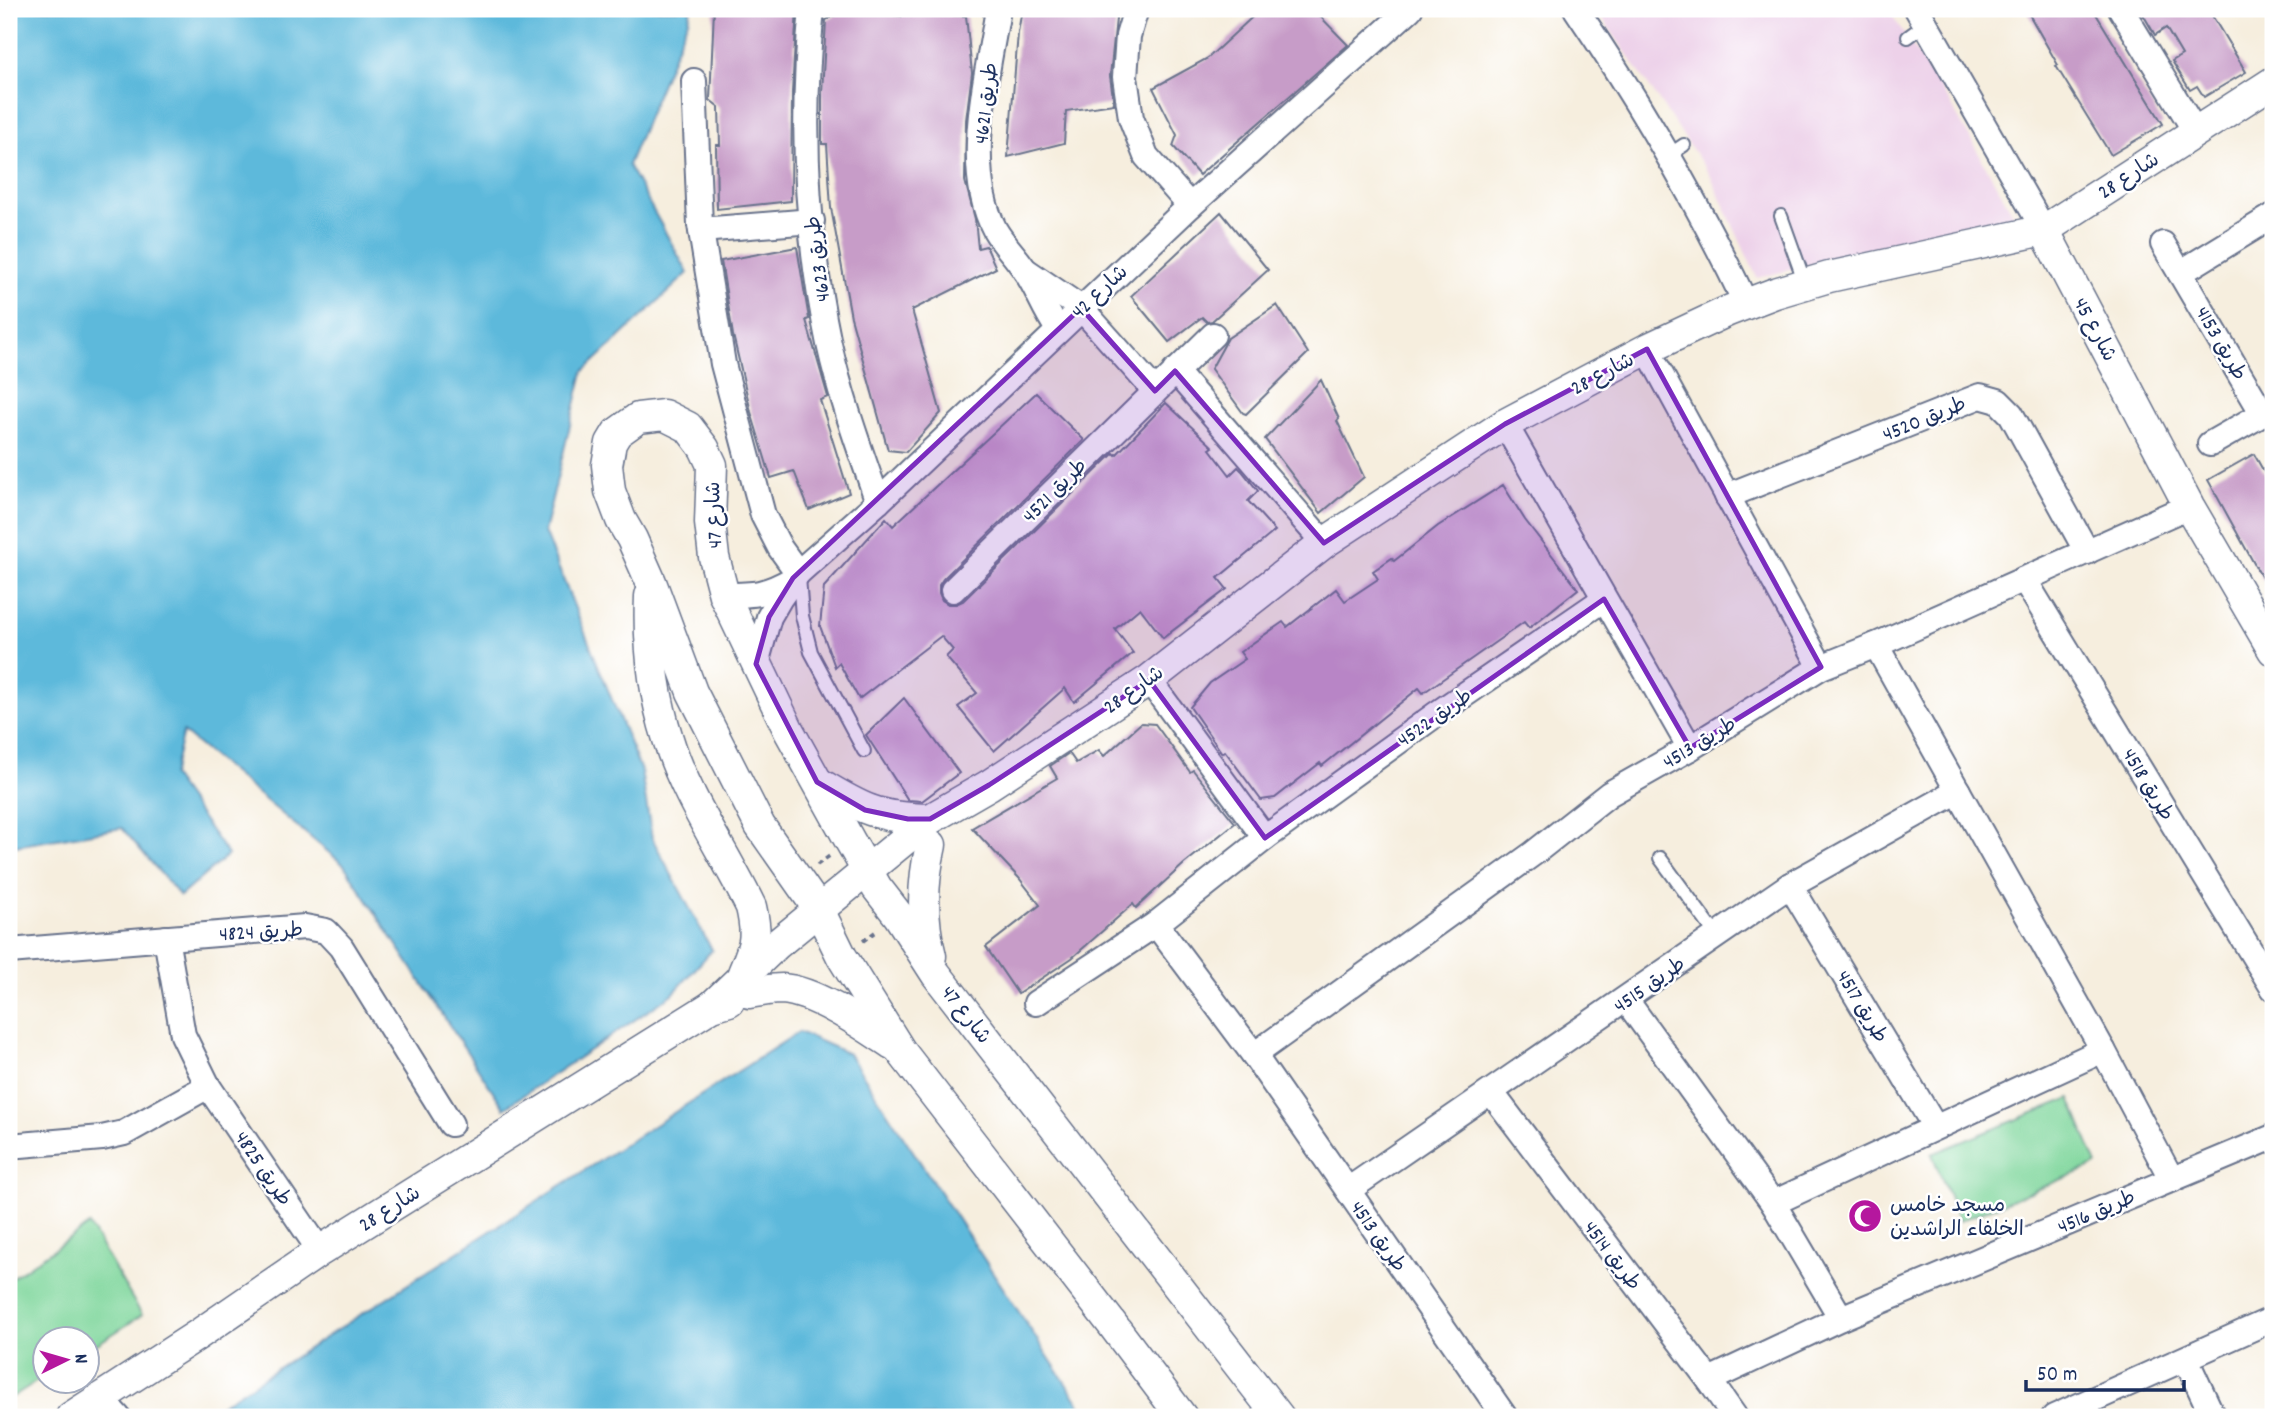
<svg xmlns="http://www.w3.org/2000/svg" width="2282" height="1426" viewBox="0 0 2282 1426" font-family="Dekko,'Playpen Sans Arabic',sans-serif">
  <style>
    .built { fill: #edd1e9 }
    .green { fill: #7ed69b; stroke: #4c827c; stroke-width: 2 }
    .water { fill: #5db9db; stroke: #3c749c; stroke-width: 2 }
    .building { fill: #c79cc8 }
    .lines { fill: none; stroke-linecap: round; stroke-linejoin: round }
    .service-casing { stroke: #68728b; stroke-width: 16 }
    .minor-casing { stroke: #68728b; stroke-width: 28 }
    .tertiary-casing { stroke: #68728b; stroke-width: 33 }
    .path { stroke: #68728b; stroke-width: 3.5; stroke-dasharray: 5 5; stroke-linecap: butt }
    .service { stroke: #fff; stroke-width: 12 }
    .minor { stroke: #fff; stroke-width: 24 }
    .tertiary { stroke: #fff; stroke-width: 30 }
    .marked { fill: #7b2cbf; fill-opacity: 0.2; stroke: #7b2cbf; stroke-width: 5; stroke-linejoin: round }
    .labels { text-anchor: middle; stroke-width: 5; stroke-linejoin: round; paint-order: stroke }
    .street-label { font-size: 21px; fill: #1b2f5e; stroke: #fff }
    .poi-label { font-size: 21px; fill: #1b2f5e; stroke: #fff; text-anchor: start }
  </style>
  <rect width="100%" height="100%" fill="#fff"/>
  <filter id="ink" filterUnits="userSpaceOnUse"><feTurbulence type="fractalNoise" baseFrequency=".0143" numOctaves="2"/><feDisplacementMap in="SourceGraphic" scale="14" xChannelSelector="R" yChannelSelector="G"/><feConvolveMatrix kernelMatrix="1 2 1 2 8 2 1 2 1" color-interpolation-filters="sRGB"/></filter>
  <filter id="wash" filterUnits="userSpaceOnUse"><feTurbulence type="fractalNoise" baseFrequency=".00686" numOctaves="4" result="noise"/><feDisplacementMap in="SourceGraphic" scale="28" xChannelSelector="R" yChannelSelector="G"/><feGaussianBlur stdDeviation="1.57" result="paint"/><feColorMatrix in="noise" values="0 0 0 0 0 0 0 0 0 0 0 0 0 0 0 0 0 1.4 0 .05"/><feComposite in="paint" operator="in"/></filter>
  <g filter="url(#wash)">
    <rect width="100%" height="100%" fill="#f6eede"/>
    <path class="built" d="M1596,9H1888L1950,103L2016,219L1882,247L1757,278L1710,175Z"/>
    <g class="green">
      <path d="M2070,1098L2097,1165L1959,1221L1932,1154Z"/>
      <path d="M89,1225L142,1315L88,1350V1338H46L45,1376L9,1399V1280Z"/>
    </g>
    <g class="water">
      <path d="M9,9H691L688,20L628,165L688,273L583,372L544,532L641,771L652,838L712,950L673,994L504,1108L344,865L183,732L172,776L228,855L180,896L122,828L9,847Z"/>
      <path d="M799,1032L849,1054L1088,1417H202Z"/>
    </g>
    <g id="blocks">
      <g class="building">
        <path d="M714,9H797L792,92L791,201L717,209L716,145H720L719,107L710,100Z"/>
        <path d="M847,9L901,16L900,12L966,16L972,73L966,120L965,181L975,219L978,248L986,246L996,268L912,310L941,413L906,452L888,450L851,317L831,208L827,144H822V93L826,20Z"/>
        <path d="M1022,9H1117L1110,76L1114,104L1066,111L1064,143L1008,157L1018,33Z"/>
        <path d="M1261,9H1313L1348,45L1199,175L1173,146L1177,135L1153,88L1208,58Z"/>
        <path d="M2026,9H2093L2163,124L2111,155L2056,66L2058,65Z"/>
        <path d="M2140,9H2208L2246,72L2204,97L2197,86L2190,90L2172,61L2182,55L2166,28L2155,35Z"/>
        <path d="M1221,212L1268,270L1212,321L1207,322L1202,317L1169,342L1131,296Z"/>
        <path d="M797,247L809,319L806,320L828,397L820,400L849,493L809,510L794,471L771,478L751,412L733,335L721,261Z"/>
        <path d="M1277,305L1308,353L1246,414L1243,413L1211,369L1228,338Z"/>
        <path d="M1321,380L1339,419L1337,421L1364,477L1321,513L1265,439Z"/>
        <path d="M1036,393L1084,440L943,579L939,585V593L942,600L948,604H956L963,601L1114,453L1116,455L1166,403L1213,447L1210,449L1230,475L1238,467L1242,471L1258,491L1248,501L1275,531L1218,578L1227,589L1163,638L1140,608L1115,629L1133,653L1074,702L1065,688L994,751L958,707L977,693L946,657L953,650L941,636L859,699L839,663L835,667L820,626L824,587L886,518L893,526Z"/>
        <path d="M2254,454L2273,488V598L2208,480Z"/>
        <path d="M1503,485L1525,520L1578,589L1529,628L1524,622L1423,693L1419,688L1322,766L1320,763L1275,798L1261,800L1225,751L1222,753L1190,707L1210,683L1245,659L1240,652L1283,622L1287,627L1336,589L1345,601L1378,579L1373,571L1392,558L1394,561L1438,526Z"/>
        <path d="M904,698L959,773L922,801L908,800L866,735Z"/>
        <path d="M1141,723L1155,724L1190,772L1193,770L1235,823L1184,864L1136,908L1133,904L1072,958L1018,994L986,947L1040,905L1019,878L972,828L1057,778L1050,766L1069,753L1076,763L1099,750L1104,756Z"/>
      </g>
    </g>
  </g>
  <g filter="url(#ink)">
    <use href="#blocks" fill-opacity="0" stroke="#68728b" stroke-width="2"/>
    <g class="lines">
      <g class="service-casing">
        <g id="service">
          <path d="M1908,37L1927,23"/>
          <path d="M1669,155L1684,145"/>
          <path d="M1781,216L1805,283"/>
          <path d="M799,577L802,616L811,652L864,751"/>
          <path d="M1660,858L1717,936"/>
        </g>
      </g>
      <g class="minor-casing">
        <g id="minor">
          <path d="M812,9C801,119 806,235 829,344C841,398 860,450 878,502"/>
          <path d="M998,9C988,74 962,168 995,230C1003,244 1015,255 1024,269C1037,287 1044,310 1058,329"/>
          <path d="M1136,9L1128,36L1125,77L1131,118L1146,156L1190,206"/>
          <path d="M1576,9C1640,103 1697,201 1746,304"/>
          <path d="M1917,9L2044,230"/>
          <path d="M2121,9L2195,131"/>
          <path d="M694,81L700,225L723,364L763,515L780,548L798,573"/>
          <path d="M701,230L812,221"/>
          <path d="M2163,244L2263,414"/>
          <path d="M1025,270L1081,308L1155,391"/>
          <path d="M2180,273L2273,216"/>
          <path d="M1647,349L1821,667"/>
          <path d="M1175,371L1324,543"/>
          <path d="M1505,424L1690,748"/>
          <path d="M2210,444L2273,408"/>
          <path d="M1727,496L1980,396L1998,401L2011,414L2087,552"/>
          <path d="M2024,579L2273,988"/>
          <path d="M953,590L1213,335"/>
          <path d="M724,595C755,595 765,595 793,579"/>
          <path d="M1876,645L2103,1050L2172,1180"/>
          <path d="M756,664L769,617L780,598L798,573L878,502L1190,206L1410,9"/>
          <path d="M1149,680L1265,838"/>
          <path d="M1790,885L1935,1127"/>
          <path d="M1156,924L1254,1055L1505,1417"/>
          <path d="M166,938L183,1035L208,1086L320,1251"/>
          <path d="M9,951L305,927L326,931L341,947L451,1124"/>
          <path d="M1626,1000L1773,1203L1841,1318"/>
          <path d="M1036,1003L1156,924L1265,838L1435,715L1604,599"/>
          <path d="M1254,1055L1534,853L1609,794L1690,748L1821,667L1876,645L2189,506"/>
          <path d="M1491,1092L1709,1380L1735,1417"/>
          <path d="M9,1146L102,1138L124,1133L208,1086"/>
          <path d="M1348,1190L1790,885L1958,791"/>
          <path d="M1773,1203L2103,1050"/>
          <path d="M2186,1359L2213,1417"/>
          <path d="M1709,1380L1841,1318L2273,1137"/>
          <path d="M100,1398L118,1417"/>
          <path d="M2054,1417L2273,1319"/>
        </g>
      </g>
      <g class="tertiary-casing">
        <g id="tertiary">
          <path d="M2044,230L2189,506L2273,650"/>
          <path d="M650,596C648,645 653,692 668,739C686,798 724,851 751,907C758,937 755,945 743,973"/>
          <path d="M819,783C862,809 878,818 930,819"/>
          <path d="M931,845C922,883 921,918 931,956"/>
          <path d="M749,993C760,991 772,989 782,989C815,991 865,1026 892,1044"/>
          <path d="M712,1006L776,945L930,819L989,785L1149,680L1324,543L1505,424L1647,349L1728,311L1775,293L1829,277L2044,230L2273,82"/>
          <path d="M71,1417L199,1334L320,1251L712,1006L729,1001"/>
          <path d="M1182,1417L1112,1324L900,1050L842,957L819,910L760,826L692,692L651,582L632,539L621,520L610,491L607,465L611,443L617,433L638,418L664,415L688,427L704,448L712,465L710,523L714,557L724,595L789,731L850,841L877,888L898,915L936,974L1279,1417"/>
        </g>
      </g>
      <g class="path">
        <path d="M817,865L831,855"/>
        <path d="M863,941L879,929"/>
      </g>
      <use href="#service" class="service"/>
      <use href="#minor" class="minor"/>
      <use href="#tertiary" class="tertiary"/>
    </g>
  </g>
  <path class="marked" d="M1081,308L1155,391L1175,371L1324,543L1505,424L1647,349L1821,667L1690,748L1604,599L1265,838L1149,680L989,785L930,819H908L865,810L817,782L756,664L769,617L793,578Z"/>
  <defs>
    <g id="mosque-disc" transform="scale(1.75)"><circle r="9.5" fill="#b5179e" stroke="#fff"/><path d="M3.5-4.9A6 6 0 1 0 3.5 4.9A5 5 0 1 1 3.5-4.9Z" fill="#fff"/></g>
  </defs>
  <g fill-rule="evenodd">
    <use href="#mosque-disc" x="1865" y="1216"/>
  </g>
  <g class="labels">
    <g class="street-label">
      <text transform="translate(985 103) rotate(-83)" y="7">طريق 4621</text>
      <text transform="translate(2128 175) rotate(-33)" y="7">شارع 28</text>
      <text transform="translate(817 259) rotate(-97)" y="7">طريق 4623</text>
      <text transform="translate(1099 291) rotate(-43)" y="7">شارع 42</text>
      <text transform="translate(2096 329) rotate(62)" y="7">شارع 45</text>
      <text transform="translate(2222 343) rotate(60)" y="7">طريق 4153</text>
      <text transform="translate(1602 373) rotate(-28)" y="7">شارع 28</text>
      <text transform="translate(1924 418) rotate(-22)" y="7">طريق 4520</text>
      <text transform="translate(1054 490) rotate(-45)" y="7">طريق 4521</text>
      <text transform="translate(713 515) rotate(-92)" y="7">شارع 47</text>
      <text transform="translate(1133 689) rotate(-35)" y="7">شارع 28</text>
      <text transform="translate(1434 717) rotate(-35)" y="7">طريق 4522</text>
      <text transform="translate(1699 742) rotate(-31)" y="7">طريق 4513</text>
      <text transform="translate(2149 784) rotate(59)" y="7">طريق 4518</text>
      <text transform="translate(261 931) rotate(-3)" y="7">طريق 4824</text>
      <text transform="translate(1649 984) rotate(-35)" y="7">طريق 4515</text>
      <text transform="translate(1863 1006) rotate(59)" y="7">طريق 4517</text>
      <text transform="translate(967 1014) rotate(52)" y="7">شارع 47</text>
      <text transform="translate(264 1168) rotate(56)" y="7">طريق 4825</text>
      <text transform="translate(389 1208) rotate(-32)" y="7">شارع 28</text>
      <text transform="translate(2096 1211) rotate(-23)" y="7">طريق 4516</text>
      <text transform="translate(1379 1236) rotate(55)" y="7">طريق 4513</text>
      <text transform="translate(1613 1255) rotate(53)" y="7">طريق 4514</text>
    </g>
    <g class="poi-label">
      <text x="1890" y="1211">مسجد خامس<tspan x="1890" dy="24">الخلفاء الراشدين</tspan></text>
    </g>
  </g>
  <rect width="2282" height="1426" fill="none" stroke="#fff" stroke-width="35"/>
  <g transform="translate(66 1360) rotate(85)"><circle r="33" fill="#ffffff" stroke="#a4acbf" stroke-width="2"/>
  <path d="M0-5L12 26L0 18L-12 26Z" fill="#b5179e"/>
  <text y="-10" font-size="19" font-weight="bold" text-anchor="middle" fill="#1b2f5e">N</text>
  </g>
  <path d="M2026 1380v10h158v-10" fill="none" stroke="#1b2f5e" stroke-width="3.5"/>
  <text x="2037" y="1380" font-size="21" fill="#1b2f5e" stroke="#ffffff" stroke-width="5" paint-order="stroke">50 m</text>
</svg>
